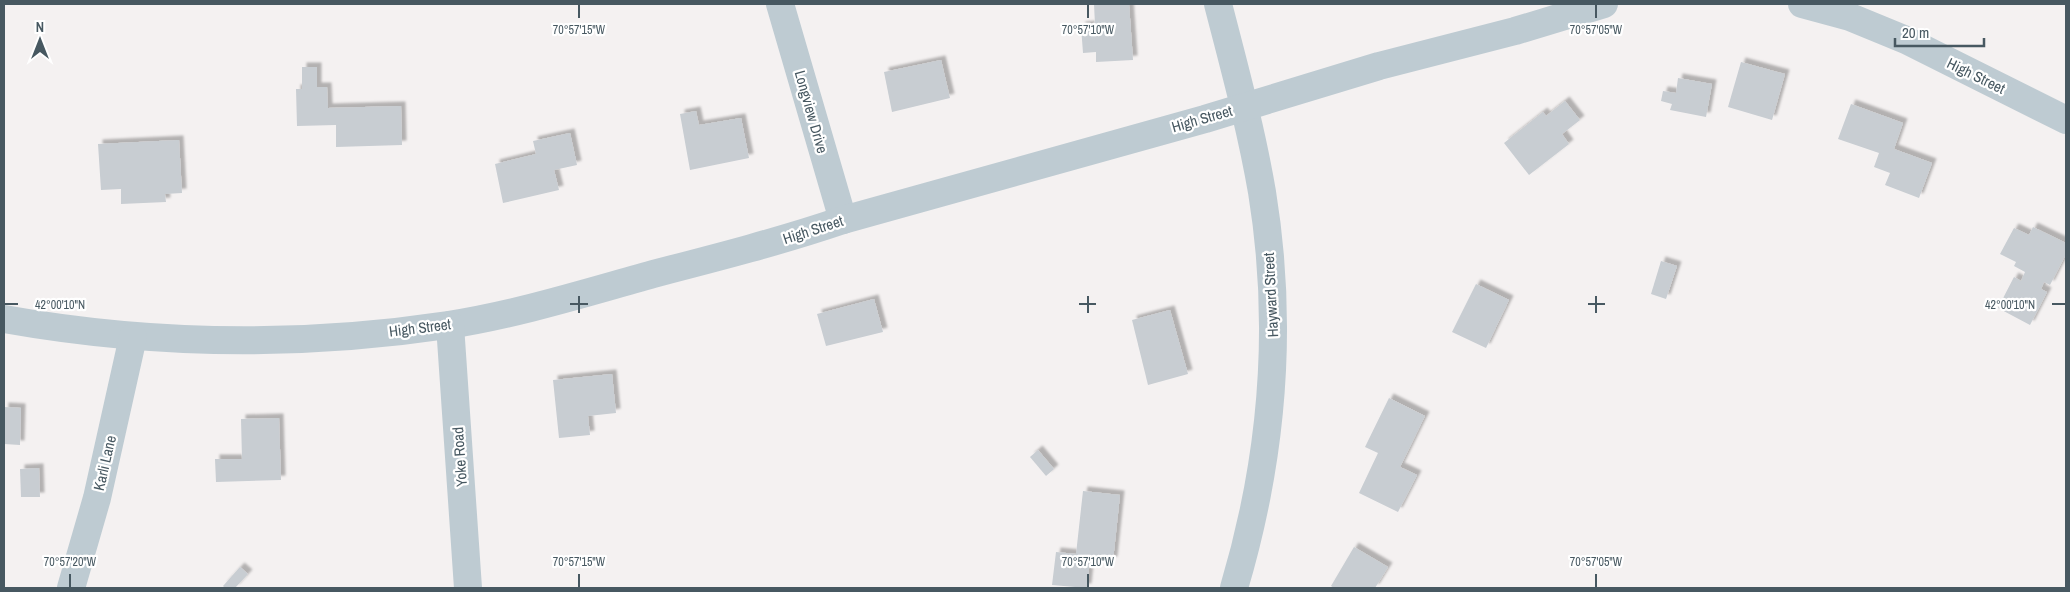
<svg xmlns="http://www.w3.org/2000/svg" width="2070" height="592" viewBox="0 0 2070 592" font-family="'Archivo Narrow',sans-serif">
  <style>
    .building { fill: #c8cdd2; filter: url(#shadow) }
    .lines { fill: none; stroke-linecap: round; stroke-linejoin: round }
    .minor { stroke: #becbd2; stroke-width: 28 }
    .ticks { fill: none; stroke: #475861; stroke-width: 2 }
    .labels { text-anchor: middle; stroke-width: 4.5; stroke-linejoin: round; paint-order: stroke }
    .street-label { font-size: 15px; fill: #475861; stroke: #fff }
    .ticks-label { font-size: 12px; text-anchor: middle; fill: #475861; stroke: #fff; stroke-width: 4.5; stroke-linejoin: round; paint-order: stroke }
  </style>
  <defs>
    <filter id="shadow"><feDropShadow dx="4.5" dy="-4.5" stdDeviation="1" flood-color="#0004"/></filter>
  </defs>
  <rect width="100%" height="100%" fill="#f4f1f1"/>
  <g class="building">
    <path d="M1094,4H1129L1133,60L1096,62V52L1083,53L1081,26L1095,25Z"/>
    <path d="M941,60L950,98L892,112L884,72Z"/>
    <path d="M1741,62L1785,74L1772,120L1728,107Z"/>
    <path d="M302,67H317V87H327L328,108L401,106L402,145L336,147V125L297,126L296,89H302Z"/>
    <path d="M1678,78L1712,84L1706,117L1670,110L1672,104L1661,101L1663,91L1676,93Z"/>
    <path d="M1565,101L1580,120L1562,134L1569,144L1529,175L1504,143L1543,112L1546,116Z"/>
    <path d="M1851,104L1903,123L1894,149L1932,163L1919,198L1885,185L1890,173L1874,167L1879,153L1838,139Z"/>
    <path d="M696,111L699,125L741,118L749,158L690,170L680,114Z"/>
    <path d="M570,133L577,165L554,170L559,190L503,203L495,164L536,154L533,141Z"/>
    <path d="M179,140L182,193L165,194L166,202L121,204V189L101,190L98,144Z"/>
    <path d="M2033,227L2066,243V254L2050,285L2044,282L2041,289L2047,292L2030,325L1998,308L2014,277L2021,281L2025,272L2014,266L2016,262L2000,254L2014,228L2029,235Z"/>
    <path d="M1661,261L1677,266L1666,299L1651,294Z"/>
    <path d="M1476,284L1509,300L1486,348L1452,332Z"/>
    <path d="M874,299L883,332L826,346L817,314Z"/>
    <path d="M1170,310L1188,374L1148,385L1132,320Z"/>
    <path d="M612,374L616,413L588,416L590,435L559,438L553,380Z"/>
    <path d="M1389,398L1425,416L1400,467L1417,475L1398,512L1359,493L1378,453L1365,447Z"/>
    <path d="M4,407L21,408L20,445L4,444Z"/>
    <path d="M279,418L281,480L216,482L215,459H242L241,419Z"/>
    <path d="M1038,450L1054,469L1046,476L1030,457Z"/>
    <path d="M39,468L40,497H21L20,469Z"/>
    <path d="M1083,491L1120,495L1113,561L1090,559L1087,588L1052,585L1056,552L1076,554Z"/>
    <path d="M1354,547L1388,567L1375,588H1334L1331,586Z"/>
    <path d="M240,567L248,574L235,588H225L223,586Z"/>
  </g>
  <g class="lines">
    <g class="minor">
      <path d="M780,4L843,220"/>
      <path d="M1218,4C1234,66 1251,128 1262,192C1284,327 1273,457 1234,588"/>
      <path d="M1802,4L1850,17L1906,40L2066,120"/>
      <path d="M4,319C150,345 301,347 448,325C519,314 588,292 657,273C719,257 781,241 843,220L1205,119L1379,66L1515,31L1604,4"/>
      <path d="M450,325L468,588"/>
      <path d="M71,588L97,498L133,337"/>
    </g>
  </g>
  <path class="ticks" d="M579,5V18M1088,5V18M1596,5V18M579,296V313M1088,296V313M1596,296V313M5,304H18M570,304H588M1079,304H1096M1588,304H1605M2052,304H2065M70,574V587M579,574V587M1088,574V587M1596,574V587"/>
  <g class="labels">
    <g class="street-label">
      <text transform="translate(1976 76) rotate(26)" y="5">High Street</text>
      <text transform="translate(811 112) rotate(74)" y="5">Longview Drive</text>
      <text transform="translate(1202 119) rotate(-16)" y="5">High Street</text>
      <text transform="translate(813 230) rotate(-18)" y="5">High Street</text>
      <text transform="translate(1271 295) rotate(-93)" y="5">Hayward Street</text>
      <text transform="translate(420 328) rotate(-7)" y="5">High Street</text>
      <text transform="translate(460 457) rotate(-94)" y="5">Yoke Road</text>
      <text transform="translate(105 463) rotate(-77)" y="5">Karli Lane</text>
    </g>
  </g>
  <g class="ticks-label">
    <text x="579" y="34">70°57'15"W</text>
    <text x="1088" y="34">70°57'10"W</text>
    <text x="1596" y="34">70°57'05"W</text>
    <text x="60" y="309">42°00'10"N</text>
    <text x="2010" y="309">42°00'10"N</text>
    <text x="70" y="566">70°57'20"W</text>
    <text x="579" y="566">70°57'15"W</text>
    <text x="1088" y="566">70°57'10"W</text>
    <text x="1596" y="566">70°57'05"W</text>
  </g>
  <rect width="2070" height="592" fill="none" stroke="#475861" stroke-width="10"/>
  <g transform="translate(40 40)" stroke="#ffffff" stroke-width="4" paint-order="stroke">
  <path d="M0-4L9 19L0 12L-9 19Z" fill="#475861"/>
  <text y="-8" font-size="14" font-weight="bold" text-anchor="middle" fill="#475861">N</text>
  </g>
  <path d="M1895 38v8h89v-8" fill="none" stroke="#475861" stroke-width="2.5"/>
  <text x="1902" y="38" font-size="15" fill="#475861" stroke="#ffffff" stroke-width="4" paint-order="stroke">20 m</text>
</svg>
